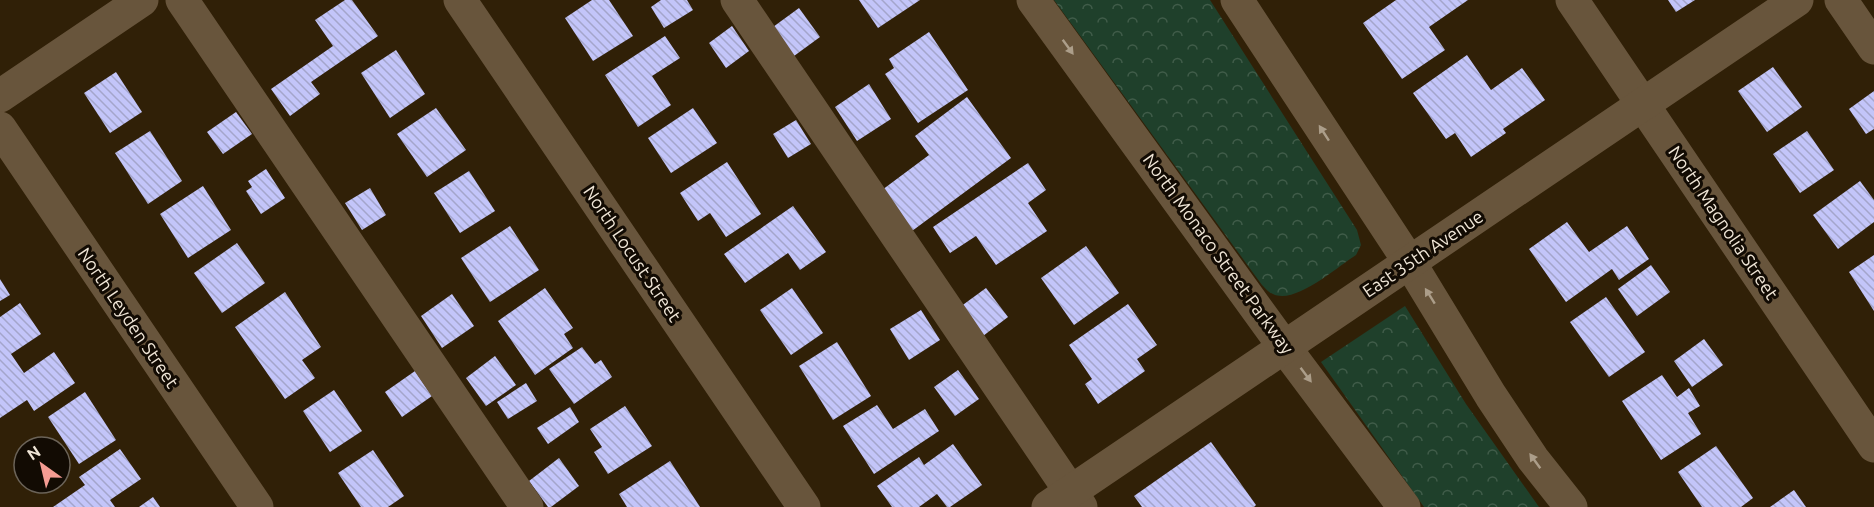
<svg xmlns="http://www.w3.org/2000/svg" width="1874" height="507" viewBox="0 0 1874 507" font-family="Ubuntu,sans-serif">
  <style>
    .park { fill: url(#park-crowns) }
    .building { fill: url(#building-back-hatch) }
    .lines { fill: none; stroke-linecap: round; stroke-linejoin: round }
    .minor { stroke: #68553c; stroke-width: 33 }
    .oneway { fill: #ac9e8a }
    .labels { text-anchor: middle; stroke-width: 6; stroke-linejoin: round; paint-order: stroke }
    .street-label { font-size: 18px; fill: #f0e6d7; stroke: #120b03 }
  </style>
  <defs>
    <pattern id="park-crowns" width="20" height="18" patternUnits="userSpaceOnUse" patternTransform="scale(1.5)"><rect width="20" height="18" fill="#1f402b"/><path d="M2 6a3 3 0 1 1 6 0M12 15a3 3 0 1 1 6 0" fill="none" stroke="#405c49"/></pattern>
    <pattern id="building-back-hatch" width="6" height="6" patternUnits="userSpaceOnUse" patternTransform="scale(1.5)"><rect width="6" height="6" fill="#c3c5f9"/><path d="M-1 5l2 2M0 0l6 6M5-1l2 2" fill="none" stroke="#a4a5cb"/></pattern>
  </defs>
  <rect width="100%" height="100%" fill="#302007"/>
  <g class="park">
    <path d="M1054,0H1210L1357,230L1361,245L1356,255C1337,267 1295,305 1273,294C1269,293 1265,288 1262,285Z"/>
    <path d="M1405,306L1466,404L1539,507H1424L1321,362Z"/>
  </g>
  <g class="building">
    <path d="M345,0H352L378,36L311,82L320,94L290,116L271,89L333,46L315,20Z"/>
    <path d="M592,0H609L633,36L593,61L565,18Z"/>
    <path d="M661,0H687L693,10L664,28L651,7Z"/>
    <path d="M859,0H920L878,28Z"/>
    <path d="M1396,0H1468L1429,27L1445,50L1402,79L1363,23Z"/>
    <path d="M1668,0H1695L1676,12Z"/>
    <path d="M799,8L820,37L794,56L773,27Z"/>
    <path d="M732,26L749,51L726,68L709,43Z"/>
    <path d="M929,32L968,90L918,123L885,74L894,68L889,59Z"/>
    <path d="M665,36L680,58L652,76L671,105L638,127L605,75Z"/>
    <path d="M396,50L425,94L390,118L361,73Z"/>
    <path d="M1467,55L1491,90L1522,68L1545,100L1503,129L1506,133L1471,157L1455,133L1446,139L1413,93Z"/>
    <path d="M1773,67L1802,107L1767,132L1738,91Z"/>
    <path d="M116,72L142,112L110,133L84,93Z"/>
    <path d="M869,84L891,119L857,141L835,107Z"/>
    <path d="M1874,91V129L1866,134L1849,109Z"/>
    <path d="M967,97L1011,158L912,231L882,190L929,155L915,136Z"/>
    <path d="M436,108L466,150L427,177L397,134Z"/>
    <path d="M693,108L717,143L671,173L648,138Z"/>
    <path d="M236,112L252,134L223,154L207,132Z"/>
    <path d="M796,120L811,144L788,158L773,134Z"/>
    <path d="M150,131L182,181L148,204L115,153Z"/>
    <path d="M1807,131L1834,170L1800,193L1773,154Z"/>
    <path d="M727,162L761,214L726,237L710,213L698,221L680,193Z"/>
    <path d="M1028,163L1046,190L1028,203L1047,231L996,265L976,236L950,253L933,227Z"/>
    <path d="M266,169L285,198L261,214L246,191L252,187L248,181Z"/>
    <path d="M469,171L495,211L460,233L434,193Z"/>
    <path d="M1860,181L1874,200V222L1838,249L1813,215Z"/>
    <path d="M203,186L231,230L188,258L160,214Z"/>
    <path d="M370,188L386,215L362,230L345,203Z"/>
    <path d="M793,206L826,252L800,270L788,253L745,283L724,254Z"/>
    <path d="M1567,222L1589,252L1627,226L1649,259L1619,280L1612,269L1566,302L1529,249Z"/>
    <path d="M510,226L539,270L490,302L461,258Z"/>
    <path d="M237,243L265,283L222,313L194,273Z"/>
    <path d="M1086,246L1119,293L1074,325L1041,278Z"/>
    <path d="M1874,255V311L1849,272Z"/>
    <path d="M1651,265L1670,292L1637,316L1618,289Z"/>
    <path d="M0,279L10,295L0,301Z"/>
    <path d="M545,288L573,328L564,334L573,348L535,375L498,321Z"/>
    <path d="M792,288L823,333L791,355L760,310Z"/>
    <path d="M986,288L1008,317L983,336L960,307Z"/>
    <path d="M285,292L321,347L302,360L315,378L285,399L235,327Z"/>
    <path d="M452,294L474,326L442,348L421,316Z"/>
    <path d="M1606,297L1645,352L1609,377L1570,322Z"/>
    <path d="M20,303L41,334L11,354L24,373L54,352L75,383L34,411L27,400L0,418V317Z"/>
    <path d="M1128,304L1157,345L1137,359L1145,371L1098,404L1085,384L1092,379L1069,345Z"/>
    <path d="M921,310L940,340L909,360L890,329Z"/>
    <path d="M1704,339L1723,365L1692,387L1674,361Z"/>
    <path d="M837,342L871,396L833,420L799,366Z"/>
    <path d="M582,347L595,364L601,360L612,377L574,404L549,369Z"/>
    <path d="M495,356L516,385L486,406L466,378Z"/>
    <path d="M958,370L979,399L955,416L934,387Z"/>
    <path d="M415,371L432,396L402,417L385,392Z"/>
    <path d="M1662,375L1677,397L1689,388L1700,406L1688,413L1701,434L1661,460L1622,401Z"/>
    <path d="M526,383L537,401L508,419L497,402Z"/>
    <path d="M334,390L362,431L330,452L303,411Z"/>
    <path d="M85,392L116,440L79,464L48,417Z"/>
    <path d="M877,405L893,429L925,409L939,431L874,474L843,426Z"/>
    <path d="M625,406L652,446L608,474L594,452L602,447L590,429Z"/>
    <path d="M570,407L579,422L548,444L537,428Z"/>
    <path d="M1211,442L1256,505L1254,507H1142L1134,496Z"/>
    <path d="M953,444L982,485L950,507H947L937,494L919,507H892L877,486L919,457L924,465Z"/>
    <path d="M1716,446L1753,498L1741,507H1702L1678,472Z"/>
    <path d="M120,449L141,479L110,500L115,507H53L85,485L79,477Z"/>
    <path d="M373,450L404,496L388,507H361L338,473Z"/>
    <path d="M559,458L579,486L551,507H548L529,481Z"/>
    <path d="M670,461L700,507H627L619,494Z"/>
    <path d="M1794,490L1806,507H1770Z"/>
    <path d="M153,497L160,507H139Z"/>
  </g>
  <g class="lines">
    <g class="minor">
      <path d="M182,0L527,507"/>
      <path d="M460,0L804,507"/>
      <path d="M737,0L1081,507"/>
      <path d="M1033,0L1285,348L1404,507"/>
      <path d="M1237,0L1410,263L1491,396L1533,459L1571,507"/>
      <path d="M1572,0L1874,446"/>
      <path d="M1841,0L1874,48"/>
      <path d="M0,96L142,0"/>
      <path d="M0,128L257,507"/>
      <path d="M1048,507L1797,0"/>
    </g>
  </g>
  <defs><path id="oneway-solid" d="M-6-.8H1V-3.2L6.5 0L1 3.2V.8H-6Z" transform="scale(1.5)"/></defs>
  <g class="oneway">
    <use href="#oneway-solid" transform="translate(1068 47) rotate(54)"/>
    <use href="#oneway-solid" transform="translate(1324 133) rotate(-123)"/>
    <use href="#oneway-solid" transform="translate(1430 296) rotate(-122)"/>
    <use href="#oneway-solid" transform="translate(1306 375) rotate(53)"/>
    <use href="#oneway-solid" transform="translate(1535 461) rotate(-126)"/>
  </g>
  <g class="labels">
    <g class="street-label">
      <text transform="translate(1723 223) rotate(56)" y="6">North Magnolia Street</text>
      <text transform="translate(632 254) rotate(56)" y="6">North Locust Street</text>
      <text transform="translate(1218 254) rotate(54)" y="6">North Monaco Street Parkway</text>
      <text transform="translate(1423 254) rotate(-34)" y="6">East 35th Avenue</text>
      <text transform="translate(128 318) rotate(56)" y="6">North Leyden Street</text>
    </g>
  </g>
  <g transform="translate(42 465) rotate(326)"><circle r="28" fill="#120b03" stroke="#6b6358" stroke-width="1.5"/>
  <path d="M0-4.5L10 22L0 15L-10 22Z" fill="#f59c93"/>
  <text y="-9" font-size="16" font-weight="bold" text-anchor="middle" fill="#f0e6d7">N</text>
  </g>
</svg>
